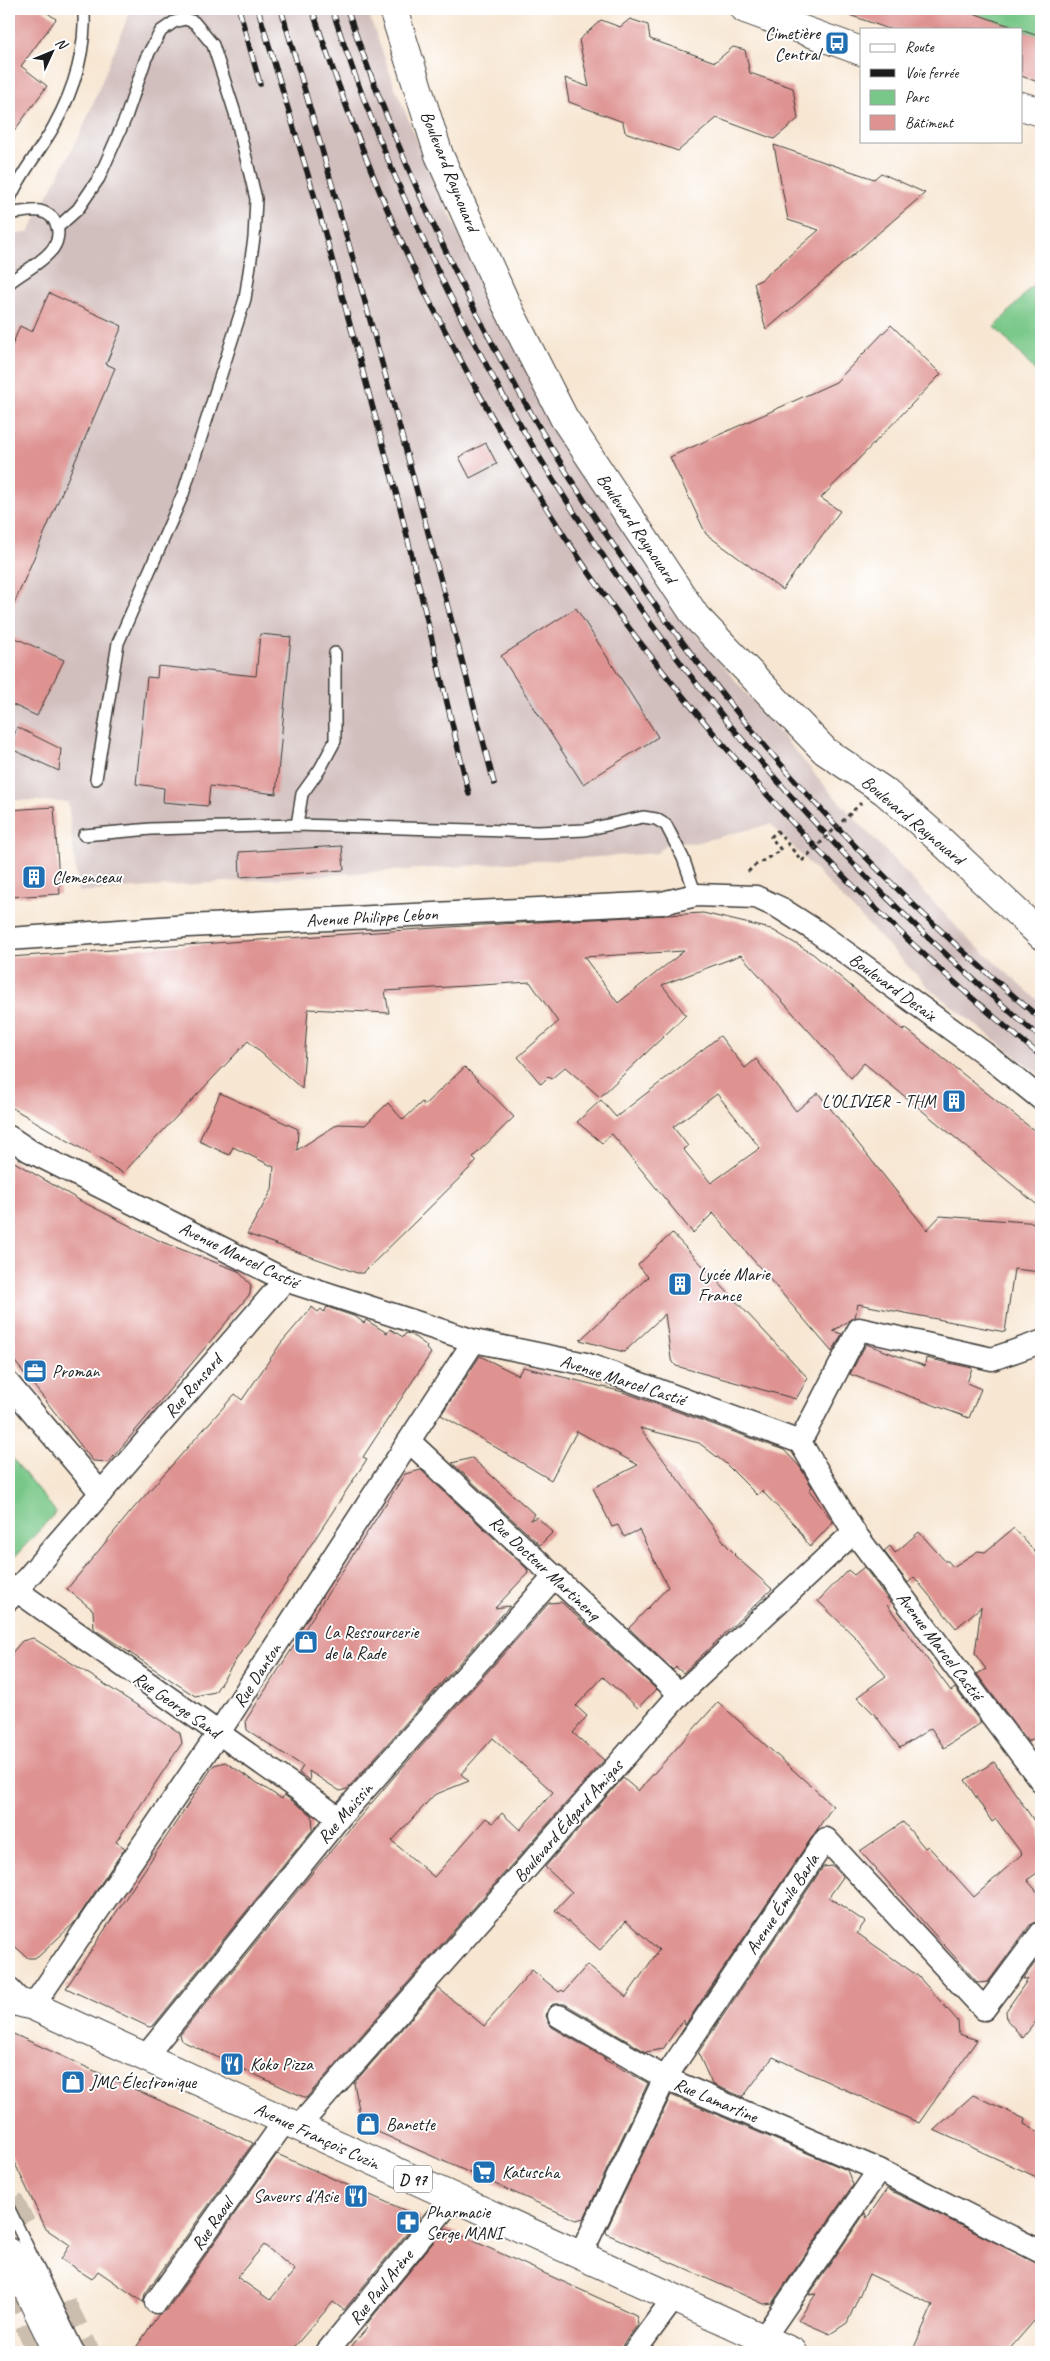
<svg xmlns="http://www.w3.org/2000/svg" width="1050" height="2361" viewBox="0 0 1050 2361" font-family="Caveat,sans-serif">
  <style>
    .industrial { fill: #d1bfbd }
    .green { fill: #78c788; stroke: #4a7252 }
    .building { fill: #de9391; fill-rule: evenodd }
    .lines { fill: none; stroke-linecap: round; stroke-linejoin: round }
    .motorway-tunnel { stroke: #cbbeae; stroke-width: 28; stroke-dasharray: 28 14; stroke-linecap: butt }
    .service-casing { stroke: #3d3a37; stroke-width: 14 }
    .minor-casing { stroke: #3d3a37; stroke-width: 25 }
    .tertiary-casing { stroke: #3d3a37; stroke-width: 30 }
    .secondary-casing { stroke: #3d3a37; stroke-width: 30 }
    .primary-casing { stroke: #3d3a37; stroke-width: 30 }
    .path { stroke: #3d3a37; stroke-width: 3; stroke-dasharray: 4 4; stroke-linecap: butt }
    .service { stroke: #fff; stroke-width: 11 }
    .minor { stroke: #fff; stroke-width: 22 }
    .tertiary { stroke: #fff; stroke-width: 28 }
    .secondary { stroke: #fff; stroke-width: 28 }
    .primary { stroke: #fff; stroke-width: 28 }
    .rail-casing { stroke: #1c1c1c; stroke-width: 5.5 }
    .rail { stroke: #fff; stroke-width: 4; stroke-dasharray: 11; stroke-linecap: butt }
    .path-bridge { stroke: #3d3a37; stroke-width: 3; stroke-dasharray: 4 4; stroke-linecap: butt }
    .labels { text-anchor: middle; stroke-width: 4; stroke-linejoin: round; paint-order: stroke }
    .shield { fill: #fff; stroke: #606060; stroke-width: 1 }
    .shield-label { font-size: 16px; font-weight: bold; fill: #1c1c1c }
    .poi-label { font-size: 18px; fill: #1c1c1c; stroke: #fff; text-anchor: start }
    .street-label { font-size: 18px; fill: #1c1c1c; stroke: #fff }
  </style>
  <rect width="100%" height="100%" fill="#fff"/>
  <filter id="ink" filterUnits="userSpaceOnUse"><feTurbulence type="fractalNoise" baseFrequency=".02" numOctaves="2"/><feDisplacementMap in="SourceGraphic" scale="10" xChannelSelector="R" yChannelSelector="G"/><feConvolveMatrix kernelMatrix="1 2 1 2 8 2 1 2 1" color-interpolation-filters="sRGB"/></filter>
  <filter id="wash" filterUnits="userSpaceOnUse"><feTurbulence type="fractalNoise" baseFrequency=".0096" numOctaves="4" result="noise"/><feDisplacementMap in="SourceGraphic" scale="20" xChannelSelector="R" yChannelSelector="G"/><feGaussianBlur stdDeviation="1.12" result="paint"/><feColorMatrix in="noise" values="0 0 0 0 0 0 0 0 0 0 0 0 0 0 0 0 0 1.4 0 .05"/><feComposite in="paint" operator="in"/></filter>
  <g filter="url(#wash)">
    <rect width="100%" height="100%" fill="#f7e6d2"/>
    <path class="industrial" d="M131,9H367L396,90L442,199L538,387L695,633L831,793L967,938L1041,1003V1076L931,990L771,824L695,843L668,842L657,853L78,892L68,802L9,800V236L29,232L83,128Z"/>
    <g class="green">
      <path d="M962,9H1041V37Z"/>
      <path d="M1041,276V377L995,327Z"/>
      <path d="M9,1454L56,1512L9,1563Z"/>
    </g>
    <g id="blocks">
      <g class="building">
        <path d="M9,9H42L56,19L21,66L47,86L9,138Z"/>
        <path d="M842,9H962L1010,26V29H889L841,12Z"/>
        <path d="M630,19L648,25L650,39L715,62L733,47L745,50L750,73L793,88L798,119L774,139L717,118L678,151L625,132L623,122L569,102L565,78L589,87L579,40L601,20L620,27Z"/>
        <path d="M1021,30L1041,37V83L1021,76Z"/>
        <path d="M774,145L874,179L881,173L925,193L766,330L754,283L761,280L819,230L788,220Z"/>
        <path d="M49,293L122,326L106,364L115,368L9,616V353L20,326L32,332Z"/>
        <path d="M891,325L941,374L821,498L840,511L782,590L706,534L670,457L836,382Z"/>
        <path d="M486,443L497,464L470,478L459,457Z"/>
        <path d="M576,608L658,737L583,784L501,656Z"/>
        <path d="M260,634L291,637L276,794L210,786L208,806L163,802L164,788L136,784L147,677L157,678L158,666L256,676Z"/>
        <path d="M9,635L64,660L37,716L9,703Z"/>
        <path d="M17,727L61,749L59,771L9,748Z"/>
        <path d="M54,807L60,894L9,897V810Z"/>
        <path d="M342,846L344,870L240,877L239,852Z"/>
        <path d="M703,913L771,929L813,954L903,1030L905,1028L1041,1136V1208L864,1063L851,1078L741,955L662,985L686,1015L600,1097L565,1067L551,1079L549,1076L541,1084L518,1057L558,1022L530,982L385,991L389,1013L308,1009L302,1089L248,1041L123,1173L9,1106V957L465,926ZM684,951L618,1003L584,957Z"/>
        <path d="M720,1036L745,1068L756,1059L796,1111L818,1093L927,1230L940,1216L1041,1223V1272L1014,1269L1005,1332L858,1304L855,1317L833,1331L842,1334L832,1352L713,1213L693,1233L612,1134L602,1143L577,1122L601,1100L616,1117ZM717,1094L760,1148L711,1183L683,1149L688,1146L673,1127Z"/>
        <path d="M465,1067L514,1117L473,1157L477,1161L363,1273H357L247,1234L272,1190L274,1167L233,1147L229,1155L199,1141L220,1093L298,1129L297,1150L338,1124L365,1125L388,1103L403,1120L422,1102L424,1105Z"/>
        <path d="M9,1159L79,1200L162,1242L238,1271L251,1285L250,1294L109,1462L93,1461L9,1354Z"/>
        <path d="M672,1233L808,1378L796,1399L676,1366L671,1359L665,1314L624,1352L580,1340L648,1277L638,1265Z"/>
        <path d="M312,1307L318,1312L321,1309L324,1312L327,1307L356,1317L364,1323L366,1320L387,1333L390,1329L403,1337L406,1333L412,1335L427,1346L426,1349L431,1353L363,1457L367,1459L215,1692L195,1696L94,1629L93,1610L67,1589L133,1509L235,1394L242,1400L281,1343Z"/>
        <path d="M866,1344L925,1366L926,1358L972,1368L967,1383L981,1389L969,1418L852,1375L850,1374Z"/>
        <path d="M480,1356L518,1375L523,1367L623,1392L784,1450L800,1467L812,1487L809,1490L833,1522L810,1547L796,1526L762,1491L757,1495L725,1463L699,1443L640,1428L728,1547L735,1554L734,1555L772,1589L683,1673L676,1667L673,1670L629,1628L668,1587L639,1530L624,1537L618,1525L612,1527L593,1488L638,1465L577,1431L551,1480L441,1415Z"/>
        <path d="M472,1458L534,1514L530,1520L537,1517L553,1532L540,1545L452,1463Z"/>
        <path d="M421,1470L527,1569L528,1573L495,1608L510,1606L347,1789L340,1791L309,1771L310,1781L299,1773L303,1766L247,1730L246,1720L405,1474Z"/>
        <path d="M1014,1528L1041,1559V1734L1028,1742L977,1674L986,1669L975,1654L981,1607L956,1628L914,1577L908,1583L884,1551L890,1546L895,1553L919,1532L945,1561H948L953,1567L978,1551L985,1552Z"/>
        <path d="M864,1567L890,1602L887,1605L951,1691L955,1688L981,1723L944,1748L931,1728L900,1748L875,1715L857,1697L886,1676L856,1638L818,1601L848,1570L854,1575Z"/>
        <path d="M561,1602L656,1689L638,1708L603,1677L576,1706L587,1716L573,1733L604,1760L306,2098L182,2041L180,2035L317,1867L393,1778L549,1603ZM493,1738L553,1792L520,1830L502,1813L493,1823L486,1818L434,1877L392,1841L434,1795L469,1781L461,1774Z"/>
        <path d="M33,1638L180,1733L182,1743L116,1842L125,1848L74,1923L38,1957L34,1958H28L9,1941V1656L22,1641Z"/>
        <path d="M718,1702L833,1806L685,2025L683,2020L663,2049L646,2052L565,2004H553L548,2009L546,2016L552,2027L606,2059H603L648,2083L584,2218L576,2220L362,2125L354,2083L438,1988L484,2026L532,1970L559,1992L562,1990L564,1992L587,1965L626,1997L659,1950L626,1921L600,1950L555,1910L572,1892L545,1867L623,1778L638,1791Z"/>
        <path d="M225,1762L282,1799L284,1795L312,1815L313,1829L153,2026L149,2027L66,1988L214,1765Z"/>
        <path d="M994,1762L1041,1831V1880L1037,1873L1027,1880L1041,1896V1920L1030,1925L988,1982L978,1983L860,1851L903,1822L925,1848L928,1846L974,1897L1022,1854L996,1819L992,1822L965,1780Z"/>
        <path d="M833,1866L843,1877L829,1897L865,1922L857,1933L918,1976L958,2021L959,2034L977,2040L919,2123L773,2057L743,2097L712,2084L698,2053L823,1867Z"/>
        <path d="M1041,1955V2015L1023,2038L1007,2020L1006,2011L1028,1979H1023Z"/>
        <path d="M9,2032L253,2143L145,2294L143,2302L98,2271L92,2279L61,2259L70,2245L46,2229L9,2151Z"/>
        <path d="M671,2095L847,2170L853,2185L772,2303L764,2304L607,2234L606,2231Z"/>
        <path d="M973,2095L1025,2119L1024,2124L1041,2133V2179L934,2130Z"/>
        <path d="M277,2154L420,2217L344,2310L333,2302L290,2352H133L159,2314L167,2310ZM264,2245L295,2270L270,2300L237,2277Z"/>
        <path d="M887,2189L1041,2265V2313L1007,2352H912L933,2305L869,2274L847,2323L830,2334L798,2320L816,2294L809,2295L865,2213L867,2218Z"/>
        <path d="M445,2228L636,2315L638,2324L623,2344L621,2352H347L367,2328L365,2326Z"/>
      </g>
    </g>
  </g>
  <g filter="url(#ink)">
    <use href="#blocks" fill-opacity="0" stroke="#3d3a37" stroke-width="1"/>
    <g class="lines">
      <g class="motorway-tunnel">
        <path d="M9,2200L28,2237"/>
        <path d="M9,2285L42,2352"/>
        <path d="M62,2304L86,2352"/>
      </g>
      <g class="service-casing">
        <g id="service">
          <path d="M9,201C20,173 40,152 54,126C74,90 86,50 84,9"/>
          <path d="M9,213C18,213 31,210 40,211C61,216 63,240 49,253C38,265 21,273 9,283"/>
          <path d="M58,227L78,209L99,178L126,117L146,58L161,31L174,22L185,19L194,22L213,45L235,113L256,199L254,238L245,299L183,494L118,643L96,779"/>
          <path d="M297,825L302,794L320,769L335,741V653"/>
          <path d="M84,835L151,829L297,825L538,832L585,830L643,817L656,819L666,825L683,858L696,895"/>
          <path d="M9,1981L25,1998"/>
          <path d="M9,2209L79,2352"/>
        </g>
      </g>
      <g class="minor-casing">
        <g id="minor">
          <path d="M9,939L188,926L662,903L696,895L756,897L780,908L816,931L984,1053L1041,1099"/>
          <path d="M9,1137L30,1151L285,1280L474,1341L586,1364L800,1442L854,1532L1041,1781"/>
          <path d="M9,1384L101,1493"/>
          <path d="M410,1442L680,1694"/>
          <path d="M800,1442L859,1329L992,1359L1041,1342"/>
          <path d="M16,1590L339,1818"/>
          <path d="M9,1599L285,1280"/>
          <path d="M33,2006L218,1734L474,1341"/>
          <path d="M559,2016L665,2078L879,2170L1041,2252"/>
          <path d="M145,2057L339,1818L555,1576"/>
          <path d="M298,2127L680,1694L854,1532"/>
          <path d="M580,2256L665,2078L826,1839L984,2009L1041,1933"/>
          <path d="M156,2302L285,2121"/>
          <path d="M763,2339L879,2170"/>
          <path d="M327,2352L453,2198"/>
          <path d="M634,2352L674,2298"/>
        </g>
      </g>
      <g class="tertiary-casing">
        <path id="tertiary" d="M393,9L439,155L506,304L564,418L696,617L825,751L884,791L938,838L1041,935"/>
      </g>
      <g class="secondary-casing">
        <g id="secondary">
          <path d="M745,9L861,51"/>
          <path d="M1021,106L1041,112"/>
        </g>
      </g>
      <g class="primary-casing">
        <g id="primary">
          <path d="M9,2000L33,2006L793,2352"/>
          <path d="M9,2252L58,2352"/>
        </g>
      </g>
      <path class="path" d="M748,872L754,866L781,850L771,837L777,831L802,861"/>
      <use href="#service" class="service"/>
      <use href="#minor" class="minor"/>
      <use href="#tertiary" class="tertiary"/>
      <use href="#secondary" class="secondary"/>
      <use href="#primary" class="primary"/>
      <g class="rail-casing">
        <g id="rail">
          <path d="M239,9L260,84"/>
          <path d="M258,9L318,208L399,503L469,794"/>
          <path d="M281,9C357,266 427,524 494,783"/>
          <path d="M312,9C345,107 382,206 428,298C488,415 555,532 635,636C754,790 890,934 1041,1056"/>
          <path d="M332,9C464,411 718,768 1041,1038"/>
          <path d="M347,9C481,400 722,755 1041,1019"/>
        </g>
      </g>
      <use href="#rail" class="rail"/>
      <path class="path-bridge" d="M802,861L861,803"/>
    </g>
  </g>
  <defs>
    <g id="bus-square" transform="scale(1.25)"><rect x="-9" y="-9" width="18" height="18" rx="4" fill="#1f6fb2" stroke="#fff"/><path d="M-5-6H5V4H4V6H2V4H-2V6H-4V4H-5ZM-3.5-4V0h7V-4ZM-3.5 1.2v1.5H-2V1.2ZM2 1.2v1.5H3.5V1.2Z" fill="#fff"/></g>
    <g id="building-square" transform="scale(1.25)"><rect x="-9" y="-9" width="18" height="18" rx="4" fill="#1f6fb2" stroke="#fff"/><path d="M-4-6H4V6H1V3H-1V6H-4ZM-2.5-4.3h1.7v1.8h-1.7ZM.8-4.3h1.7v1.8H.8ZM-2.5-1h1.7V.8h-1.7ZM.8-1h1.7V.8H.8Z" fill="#fff"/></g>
    <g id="office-square" transform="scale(1.25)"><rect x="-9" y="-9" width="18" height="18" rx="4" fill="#1f6fb2" stroke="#fff"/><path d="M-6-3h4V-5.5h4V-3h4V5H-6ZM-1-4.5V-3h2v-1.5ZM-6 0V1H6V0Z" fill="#fff"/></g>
    <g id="shop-square" transform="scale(1.25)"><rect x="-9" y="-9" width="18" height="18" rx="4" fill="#1f6fb2" stroke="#fff"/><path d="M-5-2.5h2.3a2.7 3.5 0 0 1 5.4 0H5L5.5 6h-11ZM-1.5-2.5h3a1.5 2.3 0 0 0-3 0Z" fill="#fff"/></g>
    <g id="restaurant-square" transform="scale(1.25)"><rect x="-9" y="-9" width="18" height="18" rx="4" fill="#1f6fb2" stroke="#fff"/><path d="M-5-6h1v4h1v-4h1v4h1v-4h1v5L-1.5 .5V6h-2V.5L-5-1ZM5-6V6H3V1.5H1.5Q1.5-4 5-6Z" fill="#fff"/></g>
    <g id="supermarket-square" transform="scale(1.25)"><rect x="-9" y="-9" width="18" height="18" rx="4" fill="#1f6fb2" stroke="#fff"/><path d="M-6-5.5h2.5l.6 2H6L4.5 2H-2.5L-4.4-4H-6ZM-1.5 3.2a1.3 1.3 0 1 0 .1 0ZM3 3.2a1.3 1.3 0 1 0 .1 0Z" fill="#fff"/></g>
    <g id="pharmacy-square" transform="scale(1.25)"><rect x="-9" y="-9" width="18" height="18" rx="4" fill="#1f6fb2" stroke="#fff"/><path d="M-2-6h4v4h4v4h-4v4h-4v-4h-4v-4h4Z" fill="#fff"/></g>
  </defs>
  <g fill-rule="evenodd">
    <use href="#bus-square" x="837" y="43"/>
    <use href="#building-square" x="34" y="877"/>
    <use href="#building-square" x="954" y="1101"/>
    <use href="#building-square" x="680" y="1284"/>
    <use href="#office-square" x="35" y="1371"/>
    <use href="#shop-square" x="306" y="1642"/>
    <use href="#restaurant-square" x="232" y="2064"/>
    <use href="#shop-square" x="73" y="2082"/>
    <use href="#shop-square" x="368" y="2124"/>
    <use href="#supermarket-square" x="484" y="2172"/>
    <use href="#restaurant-square" x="356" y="2196"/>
    <use href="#pharmacy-square" x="408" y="2222"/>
  </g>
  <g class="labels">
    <rect class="shield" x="394" y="2165.5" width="38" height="27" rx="4"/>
    <g class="shield-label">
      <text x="413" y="2185">D 97</text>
    </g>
    <g class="poi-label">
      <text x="820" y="39" text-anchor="end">Cimetière<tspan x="820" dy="21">Central</tspan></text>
      <text x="52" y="883">Clemenceau</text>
      <text x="936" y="1107" text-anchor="end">L'OLIVIER - THM</text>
      <text x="698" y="1280">Lycée Marie<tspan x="698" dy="21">France</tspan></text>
      <text x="52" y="1377">Proman</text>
      <text x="324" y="1638">La Ressourcerie<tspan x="324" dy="21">de la Rade</tspan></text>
      <text x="250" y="2070">Koko Pizza</text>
      <text x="90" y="2088">JMC Électronique</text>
      <text x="386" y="2130">Banette</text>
      <text x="502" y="2178">Katuscha</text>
      <text x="338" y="2202" text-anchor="end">Saveurs d'Asie</text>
      <text x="426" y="2218">Pharmacie<tspan x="426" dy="21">Serge MANI</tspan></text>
    </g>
    <g class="street-label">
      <text transform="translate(450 171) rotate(68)" y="6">Boulevard Raynouard</text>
      <text transform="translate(637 528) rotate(56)" y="6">Boulevard Raynouard</text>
      <text transform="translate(913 820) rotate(40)" y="6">Boulevard Raynouard</text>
      <text transform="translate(372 917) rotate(-3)" y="6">Avenue Philippe Lebon</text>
      <text transform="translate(893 987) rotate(36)" y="6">Boulevard Desaix</text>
      <text transform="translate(239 1255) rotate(26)" y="6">Avenue Marcel Castié</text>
      <text transform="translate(623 1380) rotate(18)" y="6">Avenue Marcel Castié</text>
      <text transform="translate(193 1386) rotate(-49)" y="6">Rue Ronsard</text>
      <text transform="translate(545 1568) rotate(43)" y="6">Rue Docteur Martinenq</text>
      <text transform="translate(940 1646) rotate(53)" y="6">Avenue Marcel Castié</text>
      <text transform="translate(257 1675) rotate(-57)" y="6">Rue Danton</text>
      <text transform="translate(177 1705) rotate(35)" y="6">Rue George Sand</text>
      <text transform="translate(345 1813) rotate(-49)" y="6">Rue Maissin</text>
      <text transform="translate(568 1821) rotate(-49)" y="6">Boulevard Édgard Amigas</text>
      <text transform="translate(782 1904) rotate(-56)" y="6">Avenue Émile Barla</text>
      <text transform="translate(716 2100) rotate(23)" y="6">Rue Lamartine</text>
      <text transform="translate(317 2136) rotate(25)" y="6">Avenue François Cuzin</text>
      <text transform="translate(212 2224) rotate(-55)" y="6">Rue Raoul</text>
      <text transform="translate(381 2287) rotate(-51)" y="6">Rue Paul Arène</text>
    </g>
  </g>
  <rect width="1050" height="2361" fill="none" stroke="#fff" stroke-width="30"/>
  <rect x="860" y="28" width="162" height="115" fill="#ffffff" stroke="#a4a4a4"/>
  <rect x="870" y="44" width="25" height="8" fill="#ffffff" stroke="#a4a4a4"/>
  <text x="905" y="52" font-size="15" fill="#1c1c1c">Route</text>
  <rect x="870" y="69" width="25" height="8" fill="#1c1c1c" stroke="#a4a4a4"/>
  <text x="905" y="78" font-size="15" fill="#1c1c1c">Voie ferrée</text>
  <rect x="870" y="90" width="25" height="15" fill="#78c788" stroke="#a4a4a4"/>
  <text x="905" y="102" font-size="15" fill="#1c1c1c">Parc</text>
  <rect x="870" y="115" width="25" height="15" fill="#de9391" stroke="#a4a4a4"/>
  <text x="905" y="128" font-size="15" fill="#1c1c1c">Bâtiment</text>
  <g transform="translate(52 52) rotate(46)" stroke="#ffffff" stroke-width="4" paint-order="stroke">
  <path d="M0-4L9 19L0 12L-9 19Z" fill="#1c1c1c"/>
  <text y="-8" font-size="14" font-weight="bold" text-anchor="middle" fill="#1c1c1c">N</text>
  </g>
</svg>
